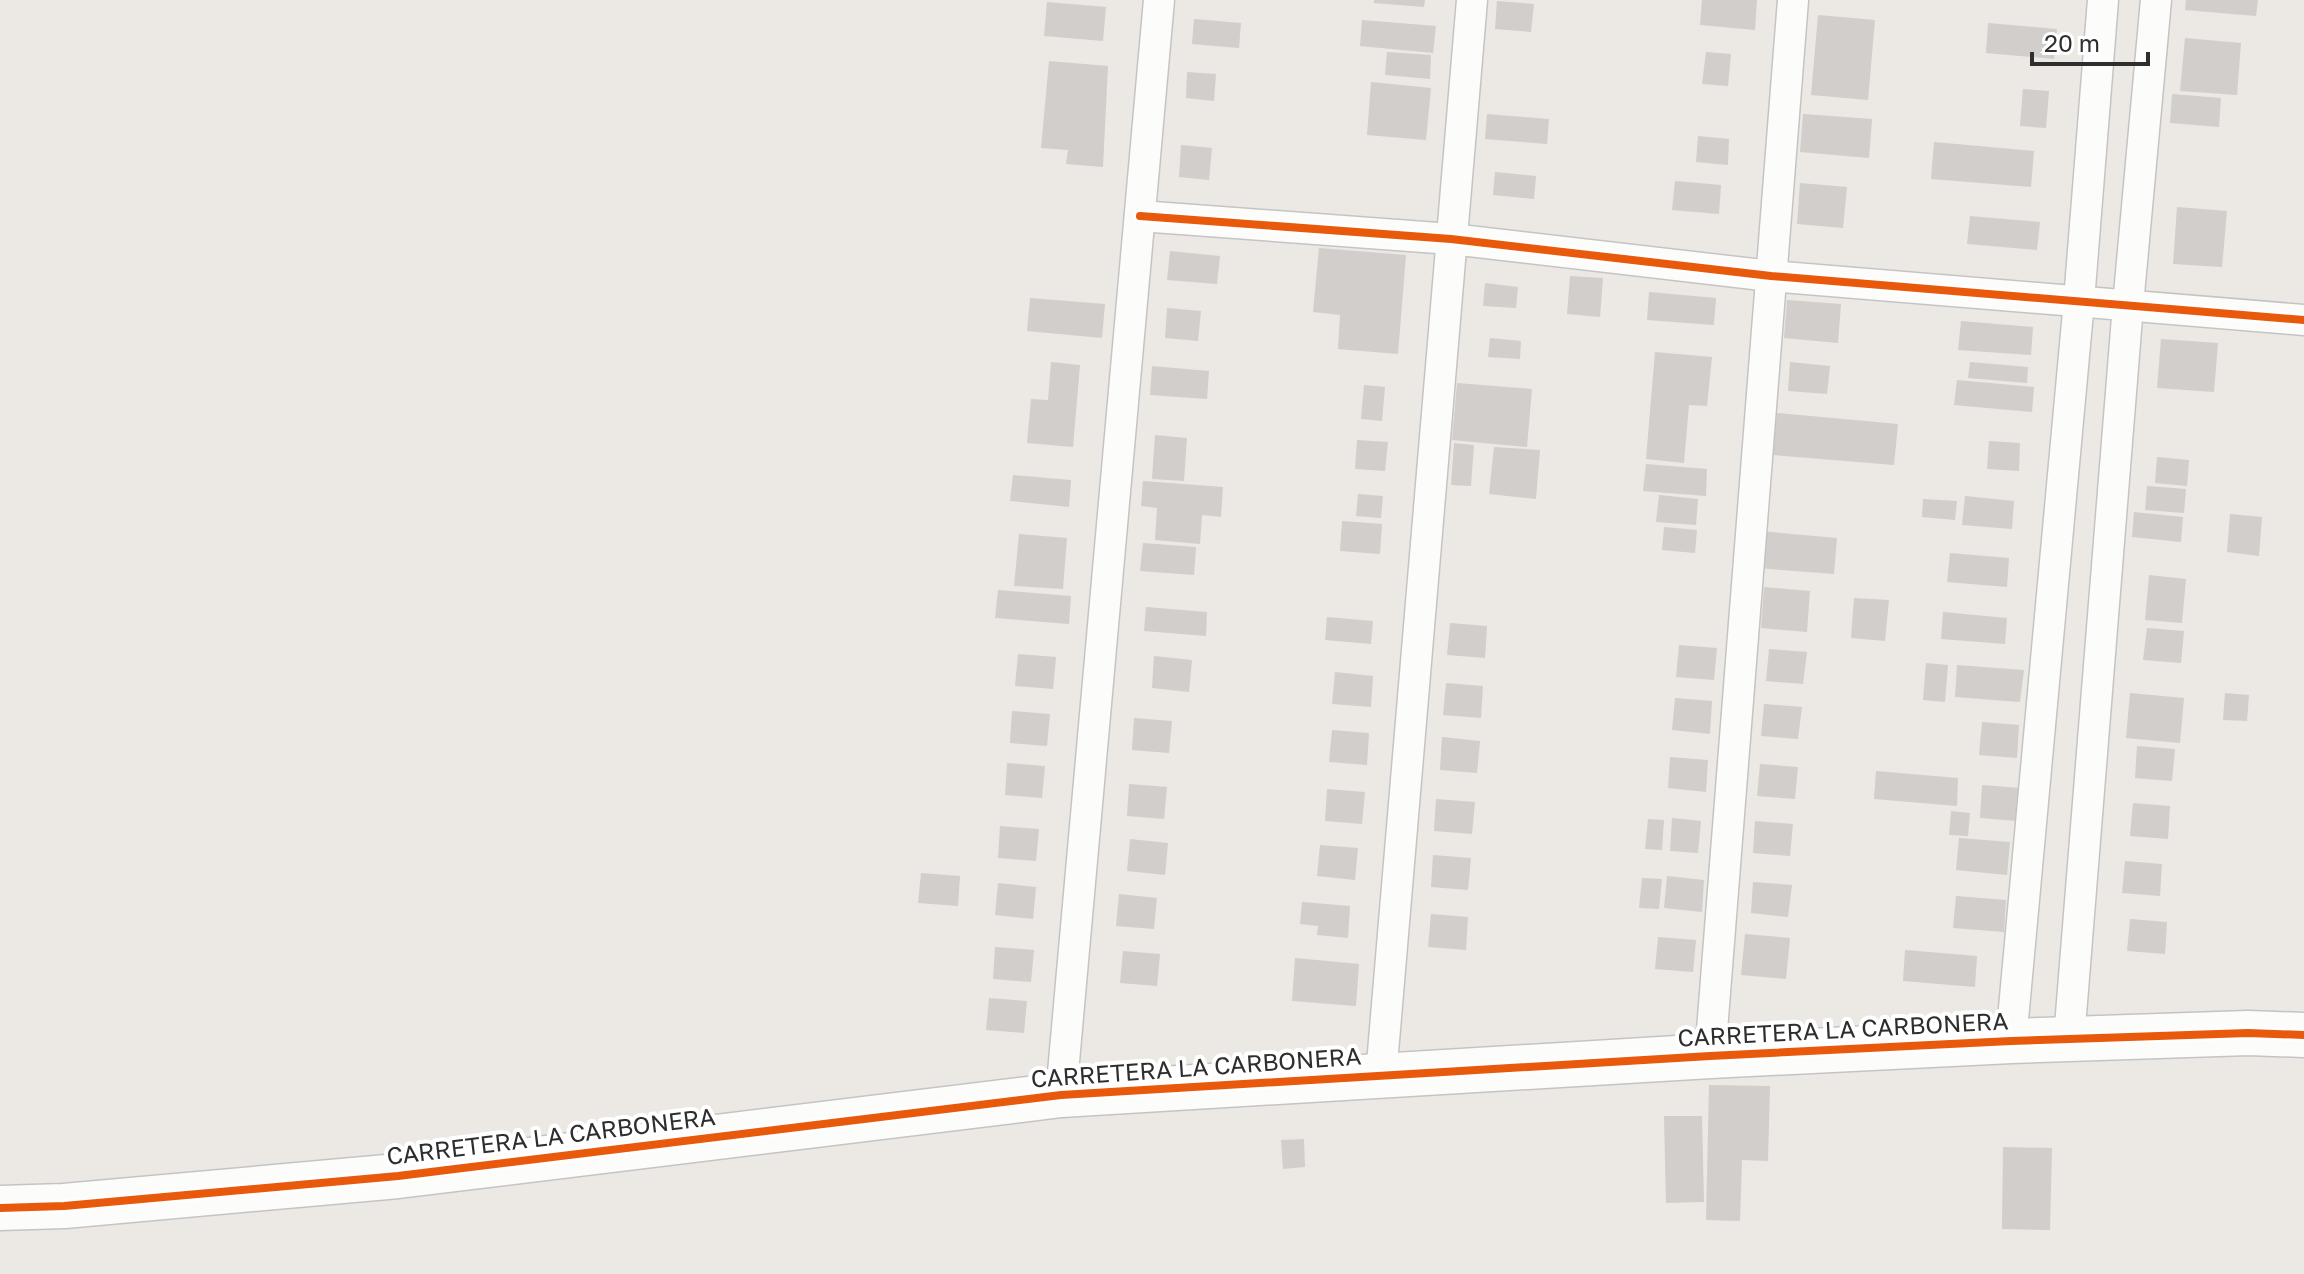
<svg xmlns="http://www.w3.org/2000/svg" width="2304" height="1274" viewBox="0 0 2304 1274" font-family="'Golos Text',sans-serif">
  <style>
    .building { fill: #d1cecb }
    .lines { fill: none; stroke-linecap: round; stroke-linejoin: round }
    .street-casing { stroke: #c5c4c5; stroke-width: 33 }
    .secondary-casing { stroke: #c5c4c5; stroke-width: 47 }
    .street { stroke: #fcfcfb; stroke-width: 30 }
    .secondary { stroke: #fcfcfb; stroke-width: 44 }
    .cycleway-casing { stroke: #fff; stroke-width: 13 }
    .cycleway { stroke: #e8590c; stroke-width: 8 }
    .labels { text-anchor: middle; stroke-width: 8; stroke-linejoin: round; paint-order: stroke }
    .street-label { font-size: 24px; fill: #2e2e2e; stroke: #fff }
  </style>
  <rect width="100%" height="100%" fill="#ece8e4"/>
  <g class="building">
    <path d="M1374,0H1425L1424,7L1374,3Z"/>
    <path d="M1702,0H1757L1755,30L1700,25Z"/>
    <path d="M2186,0H2258L2256,16L2185,10Z"/>
    <path d="M1497,1L1534,4L1531,32L1495,29Z"/>
    <path d="M1047,2L1106,7L1103,41L1044,36Z"/>
    <path d="M1818,15L1875,20L1868,100L1811,95Z"/>
    <path d="M1194,19L1241,23L1239,48L1192,44Z"/>
    <path d="M1362,20L1436,26L1433,53L1360,46Z"/>
    <path d="M1988,23L2057,29L2054,59L1986,53Z"/>
    <path d="M2185,38L2241,43L2237,95L2180,91Z"/>
    <path d="M1387,52L1431,55L1430,79L1385,75Z"/>
    <path d="M1706,52L1731,54L1728,86L1702,84Z"/>
    <path d="M1049,61L1108,66L1103,167L1066,164L1068,150L1041,148Z"/>
    <path d="M1187,72L1216,74L1214,101L1186,98Z"/>
    <path d="M1371,82L1431,88L1426,140L1367,135Z"/>
    <path d="M2023,89L2049,91L2046,128L2020,126Z"/>
    <path d="M2172,94L2221,98L2219,127L2170,123Z"/>
    <path d="M1487,114L1549,119L1547,144L1485,139Z"/>
    <path d="M1803,114L1872,119L1869,158L1800,152Z"/>
    <path d="M1698,136L1729,139L1728,165L1696,162Z"/>
    <path d="M1934,142L2034,151L2031,187L1931,179Z"/>
    <path d="M1181,145L1212,148L1209,180L1179,177Z"/>
    <path d="M1495,172L1536,176L1534,199L1493,195Z"/>
    <path d="M1675,181L1721,185L1719,214L1672,210Z"/>
    <path d="M1800,183L1847,187L1843,228L1797,224Z"/>
    <path d="M2177,207L2227,211L2222,267L2173,264Z"/>
    <path d="M1970,216L2040,222L2037,250L1967,244Z"/>
    <path d="M1319,248L1406,255L1398,354L1338,349L1340,315L1313,312Z"/>
    <path d="M1170,251L1220,256L1217,284L1167,280Z"/>
    <path d="M1570,276L1603,278L1600,317L1567,314Z"/>
    <path d="M1485,283L1518,287L1516,308L1483,306Z"/>
    <path d="M1649,292L1716,298L1714,325L1647,320Z"/>
    <path d="M1030,298L1105,304L1102,338L1027,331Z"/>
    <path d="M1787,300L1841,304L1838,343L1784,338Z"/>
    <path d="M1167,308L1201,311L1198,341L1165,338Z"/>
    <path d="M1961,321L2033,327L2031,355L1958,350Z"/>
    <path d="M1490,338L1521,341L1520,359L1488,357Z"/>
    <path d="M2161,339L2218,343L2214,392L2157,388Z"/>
    <path d="M1655,352L1712,357L1707,406L1689,405L1684,463L1646,459Z"/>
    <path d="M1051,362L1080,365L1073,447L1027,443L1031,399L1048,400Z"/>
    <path d="M1790,362L1830,366L1827,394L1788,391Z"/>
    <path d="M1970,362L2028,367L2027,383L1968,378Z"/>
    <path d="M1152,366L1209,371L1207,399L1150,395Z"/>
    <path d="M1957,380L2034,387L2032,412L1954,405Z"/>
    <path d="M1457,383L1532,389L1527,447L1452,440Z"/>
    <path d="M1364,385L1385,387L1382,421L1361,419Z"/>
    <path d="M1777,413L1898,424L1894,465L1773,455Z"/>
    <path d="M1155,435L1187,438L1184,481L1152,479Z"/>
    <path d="M1357,440L1388,442L1385,471L1355,469Z"/>
    <path d="M1989,441L2020,443L2019,471L1987,469Z"/>
    <path d="M1454,443L1474,445L1471,486L1451,485Z"/>
    <path d="M1494,447L1540,450L1536,499L1489,494Z"/>
    <path d="M2157,457L2189,460L2187,486L2155,483Z"/>
    <path d="M1646,464L1707,469L1706,496L1643,491Z"/>
    <path d="M1013,475L1071,480L1069,507L1010,501Z"/>
    <path d="M1143,481L1223,487L1221,517L1202,515L1200,544L1155,540L1157,508L1141,506Z"/>
    <path d="M2147,486L2186,489L2184,513L2145,510Z"/>
    <path d="M1358,494L1383,496L1381,518L1356,516Z"/>
    <path d="M1659,495L1698,499L1696,525L1656,522Z"/>
    <path d="M1965,496L2014,501L2012,529L1962,525Z"/>
    <path d="M1923,499L1957,501L1955,520L1922,517Z"/>
    <path d="M2134,512L2183,517L2181,542L2132,537Z"/>
    <path d="M2230,514L2262,517L2259,556L2227,552Z"/>
    <path d="M1342,521L1382,524L1380,554L1340,551Z"/>
    <path d="M1664,527L1697,530L1695,553L1662,550Z"/>
    <path d="M1760,531L1837,538L1834,574L1757,568Z"/>
    <path d="M1019,534L1067,538L1063,589L1014,586Z"/>
    <path d="M1143,543L1196,547L1194,575L1140,571Z"/>
    <path d="M1950,553L2009,558L2007,587L1947,582Z"/>
    <path d="M2149,575L2186,579L2182,623L2145,620Z"/>
    <path d="M1764,587L1810,591L1807,632L1761,628Z"/>
    <path d="M998,590L1071,596L1069,624L995,618Z"/>
    <path d="M1854,598L1889,600L1885,641L1851,638Z"/>
    <path d="M1146,607L1207,612L1206,636L1144,631Z"/>
    <path d="M1943,612L2007,618L2005,644L1941,639Z"/>
    <path d="M1327,617L1373,621L1371,644L1325,640Z"/>
    <path d="M1450,623L1487,626L1485,658L1447,655Z"/>
    <path d="M2147,628L2184,631L2181,663L2143,660Z"/>
    <path d="M1679,645L1717,648L1714,680L1676,677Z"/>
    <path d="M1769,649L1807,652L1803,684L1766,681Z"/>
    <path d="M1018,654L1056,657L1053,689L1015,686Z"/>
    <path d="M1154,656L1192,660L1189,692L1152,688Z"/>
    <path d="M1926,663L1948,665L1945,702L1923,700Z"/>
    <path d="M1957,665L2024,670L2020,702L1955,697Z"/>
    <path d="M1335,672L1373,676L1371,707L1332,704Z"/>
    <path d="M1446,683L1483,686L1481,718L1443,715Z"/>
    <path d="M2130,693L2184,698L2180,743L2126,738Z"/>
    <path d="M2225,693L2249,695L2247,721L2223,720Z"/>
    <path d="M1675,698L1712,701L1710,734L1672,730Z"/>
    <path d="M1764,704L1802,707L1798,739L1761,736Z"/>
    <path d="M1012,711L1050,714L1047,746L1010,743Z"/>
    <path d="M1134,718L1172,721L1169,753L1132,750Z"/>
    <path d="M1982,722L2019,725L2017,758L1979,755Z"/>
    <path d="M1332,730L1369,733L1367,765L1329,762Z"/>
    <path d="M1442,737L1480,741L1477,773L1440,770Z"/>
    <path d="M2137,746L2175,749L2172,781L2135,778Z"/>
    <path d="M1670,757L1708,760L1706,792L1668,788Z"/>
    <path d="M1007,763L1045,766L1042,798L1005,795Z"/>
    <path d="M1760,764L1798,767L1795,799L1757,796Z"/>
    <path d="M1876,771L1958,778L1957,806L1874,799Z"/>
    <path d="M1129,784L1167,787L1164,819L1127,816Z"/>
    <path d="M1982,785L2020,788L2017,821L1980,818Z"/>
    <path d="M1327,789L1365,792L1362,824L1325,821Z"/>
    <path d="M1436,799L1475,802L1472,834L1434,831Z"/>
    <path d="M2133,803L2170,806L2168,839L2130,836Z"/>
    <path d="M1951,811L1970,813L1968,836L1949,835Z"/>
    <path d="M1672,818L1701,821L1698,853L1670,851Z"/>
    <path d="M1648,819L1664,820L1662,850L1645,849Z"/>
    <path d="M1755,821L1793,824L1790,856L1753,853Z"/>
    <path d="M1000,826L1039,829L1036,861L998,858Z"/>
    <path d="M1959,838L2010,842L2007,875L1956,870Z"/>
    <path d="M1130,839L1168,843L1165,875L1127,871Z"/>
    <path d="M1320,845L1358,848L1355,880L1317,876Z"/>
    <path d="M1433,855L1471,858L1468,890L1431,887Z"/>
    <path d="M2125,861L2162,864L2160,896L2122,893Z"/>
    <path d="M921,873L960,876L958,906L918,903Z"/>
    <path d="M1667,876L1704,880L1702,912L1664,908Z"/>
    <path d="M1642,878L1662,879L1659,909L1639,908Z"/>
    <path d="M1753,882L1792,885L1788,917L1751,913Z"/>
    <path d="M998,883L1036,887L1033,919L995,915Z"/>
    <path d="M1119,894L1157,898L1154,929L1116,926Z"/>
    <path d="M1956,896L2006,900L2004,932L1953,928Z"/>
    <path d="M1302,902L1350,906L1348,938L1317,935L1318,926L1300,924Z"/>
    <path d="M1431,914L1468,917L1466,950L1428,947Z"/>
    <path d="M2130,919L2167,922L2165,954L2127,951Z"/>
    <path d="M1745,934L1790,938L1786,979L1741,975Z"/>
    <path d="M1658,937L1696,940L1693,972L1655,969Z"/>
    <path d="M995,947L1034,950L1031,982L993,979Z"/>
    <path d="M1905,950L1977,956L1975,987L1903,981Z"/>
    <path d="M1123,951L1160,954L1157,986L1120,983Z"/>
    <path d="M1295,958L1359,964L1356,1006L1292,1001Z"/>
    <path d="M989,998L1027,1001L1024,1033L986,1030Z"/>
    <path d="M1709,1085L1770,1086L1768,1161L1742,1160L1740,1221L1706,1220Z"/>
    <path d="M1664,1116H1702L1704,1202L1666,1203Z"/>
    <path d="M1304,1139L1305,1167L1283,1169L1281,1140Z"/>
    <path d="M2003,1147L2052,1148L2050,1230L2002,1229Z"/>
  </g>
  <g class="lines">
    <g class="street-casing">
      <g id="street">
        <path d="M1140,216L1451,239L1771,276L2304,320"/>
        <path d="M2069,1039L2128,305L2156,0"/>
        <path d="M2011,1041L2079,301L2103,0"/>
        <path d="M1710,1056L1793,0"/>
        <path d="M1381,1076L1472,0"/>
        <path d="M1061,1095L1159,0"/>
      </g>
    </g>
    <g class="secondary-casing">
      <path id="secondary" d="M0,1208L64,1206L398,1176L1061,1095L1710,1056L2011,1041L2248,1033L2304,1035"/>
    </g>
    <use href="#street" class="street"/>
    <use href="#secondary" class="secondary"/>
    <g class="cycleway-casing">
      <g id="cycleway">
        <path d="M1140,216L1451,239L1771,276L2304,320"/>
        <path d="M0,1208L64,1206L398,1176L1061,1095L1710,1056L2011,1041L2248,1033L2304,1035"/>
      </g>
    </g>
    <use href="#cycleway" class="cycleway"/>
  </g>
  <g class="labels">
    <g class="street-label">
      <text transform="translate(1843 1030) rotate(-3)" y="8">CARRETERA LA CARBONERA</text>
      <text transform="translate(1196 1068) rotate(-4)" y="8">CARRETERA LA CARBONERA</text>
      <text transform="translate(551 1137) rotate(-7)" y="8">CARRETERA LA CARBONERA</text>
    </g>
  </g>
  <path d="M2032 52v12h116v-12" fill="none" stroke="#2e2e2e" stroke-width="4"/>
  <text x="2044" y="52" font-size="24" fill="#2e2e2e" stroke="#ffffff" stroke-width="6" paint-order="stroke">20 m</text>
</svg>
